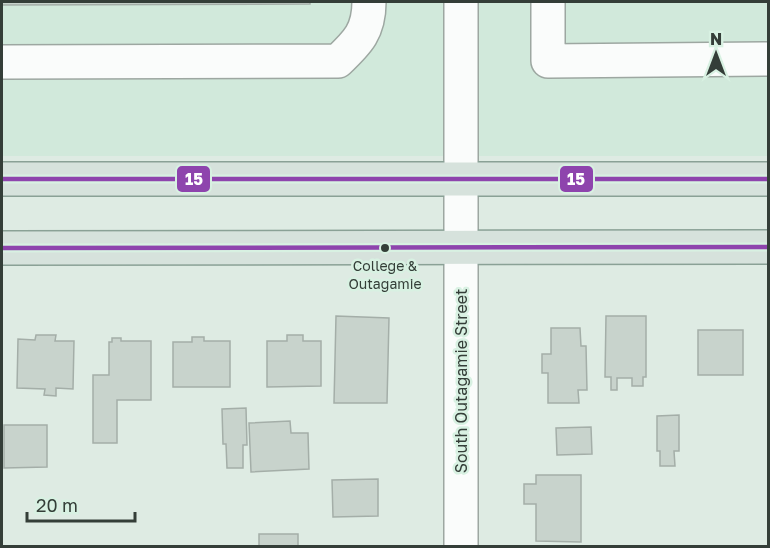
<svg xmlns="http://www.w3.org/2000/svg" width="770" height="548" viewBox="0 0 770 548" font-family="'Golos Text',sans-serif">
  <style>
    .built { fill: #d1e9db }
    .building { fill: #c8d3cc; stroke: #a4aea8; stroke-width: 1.5 }
    .lines { fill: none; stroke-linecap: round; stroke-linejoin: round }
    .minor-casing { stroke: #9da7a1; stroke-width: 36 }
    .major-casing { stroke: #8aa196; stroke-width: 36 }
    .minor { stroke: #fafcfb; stroke-width: 33 }
    .major { stroke: #d6e2dc; stroke-width: 33 }
    .bus-1-casing { stroke: #d8f1e2; stroke-width: 9 }
    .bus-1 { stroke: #8e44ad; stroke-width: 4.5 }
    .bus-dot { fill: #343e38; stroke: #d8f1e2; stroke-width: 2 }
    .labels { text-anchor: middle; stroke-width: 5; stroke-linejoin: round; paint-order: stroke }
    .bus-label { font-size: 14px; fill: #343e38; stroke: #d8f1e2 }
    .street-label { font-size: 16px; fill: #343e38; stroke: #d8f1e2 }
    .line-badge { stroke: #d8f1e2; stroke-width: 2 }
    .badge-label { font-size: 16px; text-anchor: middle; font-weight: bold; fill: #fff }
  </style>
  <rect width="100%" height="100%" fill="#deebe3"/>
  <rect class="built" x="2" y="2" width="766" height="154"/>
  <g class="building">
    <path d="M2,2H310V4L2,5Z"/>
    <path d="M336,316L389,318L387,403H334Z"/>
    <path d="M606,316H646V377H643V386H632V378H617V390H611V377H605Z"/>
    <path d="M551,328H580L581,346H586L587,390H578L579,403H548V373H542V354H551Z"/>
    <rect x="698" y="330" width="45" height="45"/>
    <path d="M36,335H56L55,341H74L73,389L56,388V396L44,395L45,389L17,388L18,339L35,340Z"/>
    <path d="M287,335H303V341H321V386L267,387V341H287Z"/>
    <path d="M192,337H204V341H230V387H173V342H192Z"/>
    <path d="M112,338H121V341H151V400H117V443H93V375H109V342H112Z"/>
    <path d="M246,408L247,445H243V468H227L226,444H223L222,409Z"/>
    <path d="M679,415V451H674L675,466H660V451H657V416Z"/>
    <path d="M290,421L291,433H308L309,469L251,472L249,423Z"/>
    <path d="M4,425H47V467L4,468Z"/>
    <path d="M591,427L592,454L557,455L556,428Z"/>
    <path d="M536,475H581V542L536,541V504H524V484H536Z"/>
    <path d="M378,479V516L333,517L332,480Z"/>
    <rect x="259" y="534" width="39" height="12"/>
  </g>
  <g class="lines">
    <g class="minor-casing">
      <g id="minor">
        <path d="M548,2V61L768,59"/>
        <path d="M2,62L338,61C358,42 369,31 369,2"/>
        <path d="M461,546V2"/>
      </g>
    </g>
    <g class="major-casing">
      <g id="major">
        <path d="M2,179H768"/>
        <path d="M2,248L768,247"/>
      </g>
    </g>
    <use href="#minor" class="minor"/>
    <use href="#major" class="major"/>
    <g class="bus-1-casing">
      <g id="bus-1">
        <path d="M2,179H768"/>
        <path d="M2,248L768,247"/>
      </g>
    </g>
    <use href="#bus-1" class="bus-1"/>
  </g>
  <circle class="bus-dot" cx="385" cy="248" r="5"/>
  <g class="labels">
    <g class="bus-label">
      <text x="385" y="271">College &amp;<tspan x="385" dy="18">Outagamie</tspan></text>
    </g>
    <g class="street-label">
      <text transform="translate(461 381) rotate(-90)" y="6">South Outagamie Street</text>
    </g>
  </g>
  <g class="line-badge">
    <rect x="176" y="165" width="35" height="28" rx="6" fill="#8e44ad"/>
    <rect x="559" y="165" width="35" height="28" rx="6" fill="#8e44ad"/>
  </g>
  <g class="badge-label">
    <text x="194" y="185">15</text>
    <text x="576" y="185">15</text>
  </g>
  <rect width="770" height="548" fill="none" stroke="#343e38" stroke-width="6"/>
  <g transform="translate(716 54)" stroke="#d8f1e2" stroke-width="4.5" paint-order="stroke">
  <path d="M0-4.5L10 22L0 15L-10 22Z" fill="#343e38"/>
  <text y="-9" font-size="16" font-weight="bold" text-anchor="middle" fill="#343e38">N</text>
  </g>
  <path d="M27 512v9h108v-9" fill="none" stroke="#343e38" stroke-width="3"/>
  <text x="36" y="512" font-size="18" fill="#343e38" stroke="#d8f1e2" stroke-width="4.5" paint-order="stroke">20 m</text>
</svg>
